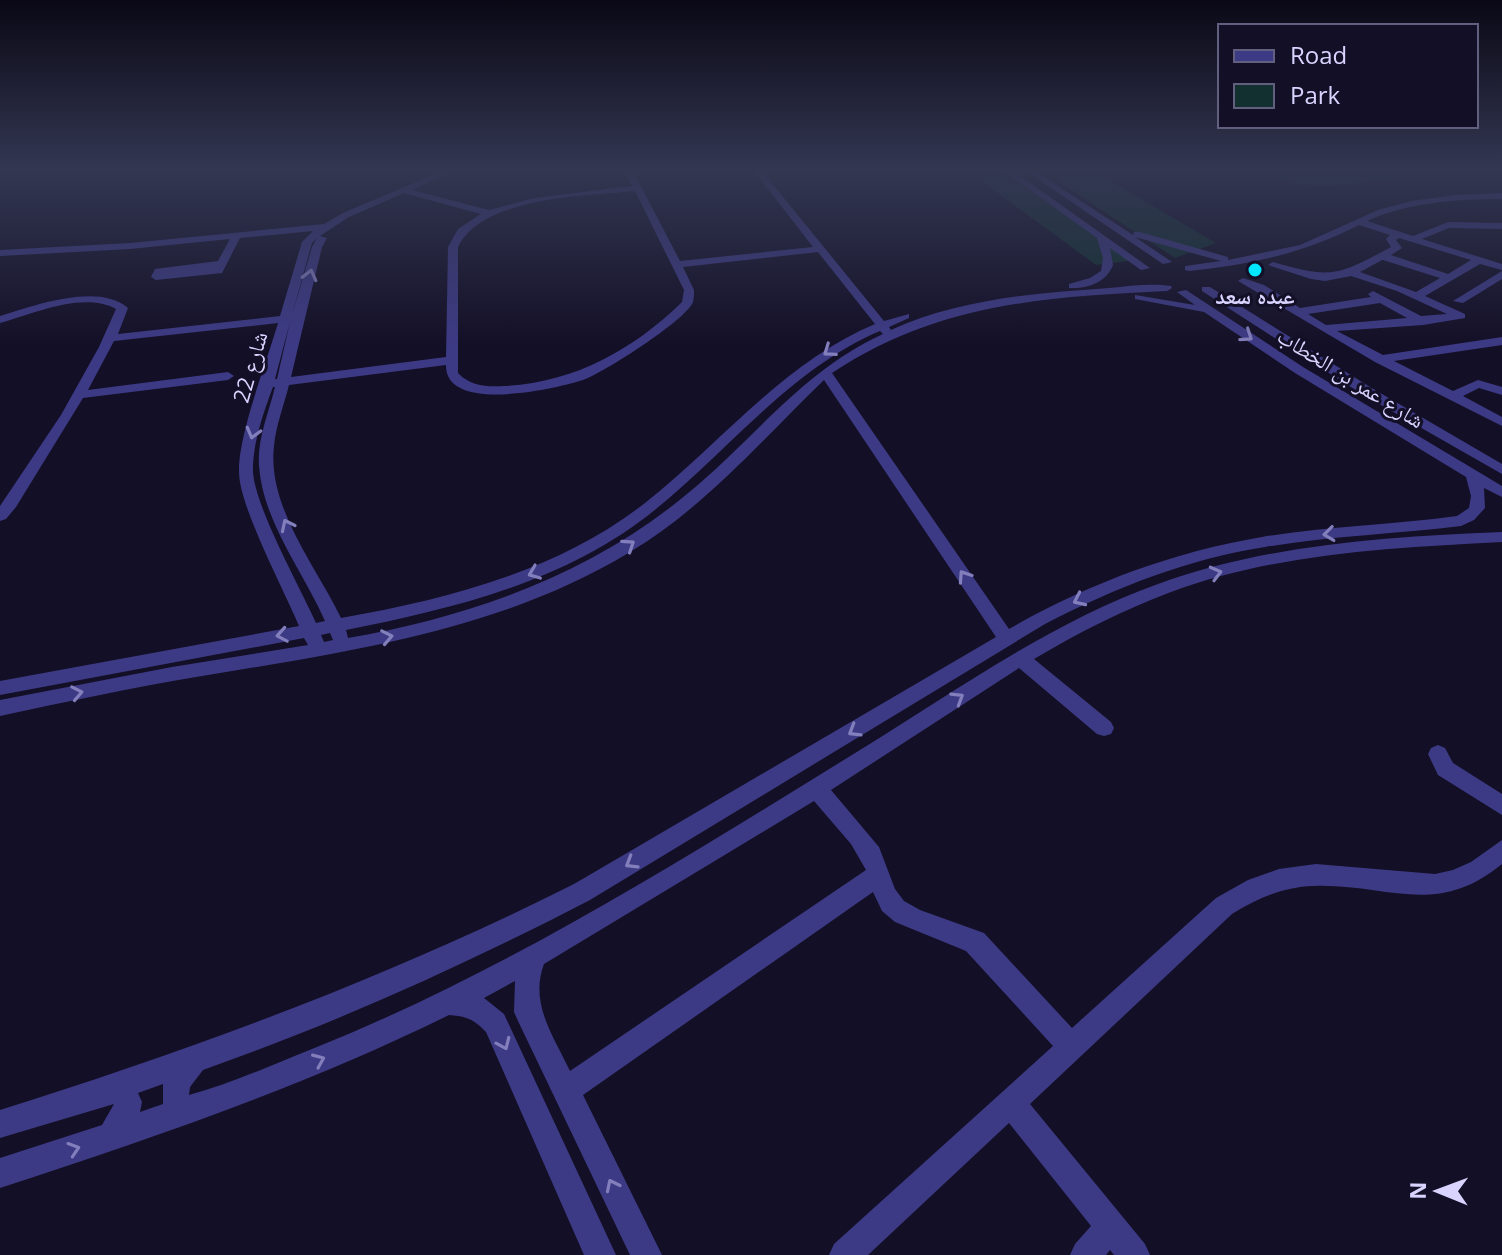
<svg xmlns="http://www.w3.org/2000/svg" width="1502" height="1255" viewBox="0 0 1502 1255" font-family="'Open Sans','Noto Naskh Arabic',sans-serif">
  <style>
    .green { fill: #12302f }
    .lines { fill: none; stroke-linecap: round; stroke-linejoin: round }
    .minor { fill: #3d3a85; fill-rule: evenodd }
    .oneway { stroke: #837fbc }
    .poi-dot { fill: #00e5ff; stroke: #130f26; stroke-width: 3 }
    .labels { text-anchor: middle; stroke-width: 6; stroke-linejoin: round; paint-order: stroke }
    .far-poi-label { font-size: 22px; font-weight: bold; fill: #d9d4ff; stroke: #130f26 }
    .far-street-label { font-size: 22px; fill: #d9d4ff; stroke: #130f26 }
  </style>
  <rect width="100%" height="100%" fill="#130f26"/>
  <g class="green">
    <path d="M968,171H1004L1136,260L1096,265Z"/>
    <path d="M1042,171H1093L1216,243L1175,258Z"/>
    <path d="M1261,171H1427L1420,174C1372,180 1305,198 1261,171Z"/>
  </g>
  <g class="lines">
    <g class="minor">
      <path d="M442,171H452L412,190L489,210L534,198L632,186L625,171H633L680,261L813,247L754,171H762L884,321L909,314V318L889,327L891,330C958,299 1037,293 1109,288C1129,286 1151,283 1171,286L1172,288L1167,291C1044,297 938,303 832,373L1009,629C1087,584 1173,552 1262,537C1326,526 1392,525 1457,516L1469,508L1471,496L1466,477L1295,373L1204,312L1135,299V295L1195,305L1177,292L1186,290L1303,367L1502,486V497L1484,488L1485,508L1474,520L1461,526C1396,534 1330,536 1265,547C1187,559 1115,588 1045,624L590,900C465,965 336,1023 203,1070L190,1087L189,1095C230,1084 272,1065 312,1049C505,972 683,859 860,750C957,690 1050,623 1158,584C1268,544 1387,537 1502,532V542C1391,548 1276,553 1171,592C1123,610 1078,633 1034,659L1111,722L1114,728L1111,734L1104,736L1097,734L1019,668L831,790L879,847L895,889L904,901L920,910L984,933L1072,1028L1216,898L1248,880L1279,869L1316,864L1435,874L1453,870L1471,862L1502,840V864C1435,919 1387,883 1313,886C1283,887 1258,898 1232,914L1030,1104L1145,1244L1150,1255H1114L1110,1250L1106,1255H1070L1075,1244L1091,1226L1009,1123L868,1255H829L834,1244L1053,1046L966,951L895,922L882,911L873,892L583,1095L662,1255H630L518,1021L514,1012L515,981L484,998L504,1014L616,1255H584L486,1032C475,1020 466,1016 449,1015C305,1086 153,1138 0,1188V1158L102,1125L114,1104L0,1138V1110C197,1048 389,977 574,884L996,637L824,380C762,440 704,508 630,552C498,632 345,652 196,677C130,688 65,702 0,716V700L172,667L308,645L304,638L0,695V681L299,626C284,590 239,506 239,472C238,435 267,361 278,323L114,341L88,390L228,372L234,376L228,380L83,398L16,507L6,519L0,521V506L61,415L99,347L116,309C83,291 33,314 0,323V316C33,306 98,282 128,308L118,334L280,316L302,242L313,231L240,238L222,273L156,280L151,277L155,269L218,261L230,239L130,249L0,256V250L130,243L324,224L343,213ZM635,191L684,290L682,302C633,350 573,383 504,386C487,387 470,386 458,373V247C482,197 584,196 635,191ZM404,193L481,214L458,229L448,247L446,357L291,377L322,247L327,238L320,236L349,217ZM317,238L312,247L292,315L312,243ZM818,252L875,324C784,362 721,443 645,503C558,571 448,599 341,618C316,566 267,507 274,446C276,425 284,405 289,385L446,365C445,414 555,389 583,380C603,373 685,321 693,302C694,298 694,294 694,290L683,267ZM290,322L277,379H275ZM880,331L883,334C808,368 761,430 700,483C600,571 478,615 348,638L346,630C456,608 568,581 656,509C729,450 792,368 880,331ZM273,387H275C269,412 257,439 259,466C263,522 303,571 325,621L316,623C300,587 255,507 253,472C252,445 264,411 273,387ZM330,633L333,640L324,642L321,635ZM814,801L851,844L866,870L570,1071C554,1037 529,1003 544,964ZM163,1084V1104L140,1112L142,1102L138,1093Z"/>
      <path d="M1004,171H1013L1150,268L1141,270L1110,248L1113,265C1106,283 1087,289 1069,288V284L1090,278L1101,271L1103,258L1097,238Z"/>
      <path d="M1026,171H1035L1133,235L1134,232H1140L1228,257V260L1300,245L1378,210L1411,201L1456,195L1502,193V199C1456,199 1410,202 1367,221L1413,236L1448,222L1502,223V229L1449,228L1422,239L1502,264V270L1480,264L1425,296L1465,314V318L1423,325L1337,331L1383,355L1502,337V345L1394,361L1453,391L1478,380L1502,387V395L1479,388L1463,396L1502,417V426L1375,362L1238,281L1243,278L1264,285L1300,308L1371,297L1368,294L1373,291L1421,316L1447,314L1397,291L1351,276L1325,281L1311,279L1268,265L1273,262C1332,279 1337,276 1391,247L1386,239L1390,235L1359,225C1304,253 1250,265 1189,271L1185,270V266L1221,261L1135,237L1172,262L1163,264ZM1399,238L1471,260L1448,274L1391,255L1402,248L1396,240ZM1382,260H1383L1440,278L1416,292L1360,272ZM1380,303L1407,318L1326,325L1308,314Z"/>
      <path d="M1502,271V279L1463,303L1453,301Z"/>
      <path d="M1202,287H1210L1370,387L1502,464V474L1360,393L1202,291Z"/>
      <path d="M1438,745L1445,748L1453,763L1502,794V815L1438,775L1428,754L1431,748Z"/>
    </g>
  </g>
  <defs><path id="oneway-chevron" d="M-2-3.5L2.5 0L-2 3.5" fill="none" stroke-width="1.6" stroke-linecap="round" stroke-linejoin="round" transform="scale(2)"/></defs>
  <g class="oneway">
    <use href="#oneway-chevron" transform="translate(310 275) rotate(-76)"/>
    <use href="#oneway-chevron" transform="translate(1247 336) rotate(34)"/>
    <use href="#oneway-chevron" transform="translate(829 351) rotate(145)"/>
    <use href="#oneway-chevron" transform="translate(253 433) rotate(105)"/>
    <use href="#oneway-chevron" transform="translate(287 525) rotate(-116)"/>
    <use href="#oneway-chevron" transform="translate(1329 534) rotate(173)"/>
    <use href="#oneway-chevron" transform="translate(629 545) rotate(-34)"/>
    <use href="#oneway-chevron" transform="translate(534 573) rotate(158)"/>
    <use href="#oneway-chevron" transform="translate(1216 573) rotate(-15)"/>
    <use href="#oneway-chevron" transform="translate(964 576) rotate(-124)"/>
    <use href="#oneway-chevron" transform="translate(1079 600) rotate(155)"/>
    <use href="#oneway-chevron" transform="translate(282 635) rotate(170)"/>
    <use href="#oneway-chevron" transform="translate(387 637) rotate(-11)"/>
    <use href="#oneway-chevron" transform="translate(77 693) rotate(-11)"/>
    <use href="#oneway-chevron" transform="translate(958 698) rotate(-32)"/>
    <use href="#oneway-chevron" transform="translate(854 731) rotate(149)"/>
    <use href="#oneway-chevron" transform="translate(631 863) rotate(149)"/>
    <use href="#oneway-chevron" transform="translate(504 1044) rotate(66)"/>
    <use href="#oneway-chevron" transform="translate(319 1060) rotate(-23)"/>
    <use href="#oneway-chevron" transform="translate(74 1149) rotate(-18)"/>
    <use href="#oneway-chevron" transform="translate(612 1185) rotate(-116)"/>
  </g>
  <linearGradient id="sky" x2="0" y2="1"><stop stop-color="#0a0815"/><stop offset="0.49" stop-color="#333752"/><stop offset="1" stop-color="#333752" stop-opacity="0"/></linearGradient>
  <rect width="1502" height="346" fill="url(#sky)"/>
  <circle class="poi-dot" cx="1255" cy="270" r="8"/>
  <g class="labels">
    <g class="far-poi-label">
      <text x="1255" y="304">عبده سعد</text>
    </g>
    <g class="far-street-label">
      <text transform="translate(250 367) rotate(-74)" y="8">شارع 22</text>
      <text transform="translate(1351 378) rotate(32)" y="8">شارع عمر بن الخطاب</text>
    </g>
  </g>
  <rect x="1218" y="24" width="260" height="104" fill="#130f26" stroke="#625e7d" stroke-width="2"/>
  <rect x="1234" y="50" width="40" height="12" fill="#3d3a85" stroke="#625e7d" stroke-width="2"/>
  <text x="1290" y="64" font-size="24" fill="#d9d4ff">Road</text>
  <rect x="1234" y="84" width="40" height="24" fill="#12302f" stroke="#625e7d" stroke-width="2"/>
  <text x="1290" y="104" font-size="24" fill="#d9d4ff">Park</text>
  <g transform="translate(1438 1191) rotate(271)" stroke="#130f26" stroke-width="6" paint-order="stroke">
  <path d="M0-6L14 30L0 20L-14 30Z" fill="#d9d4ff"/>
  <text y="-12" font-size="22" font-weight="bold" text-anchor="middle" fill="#d9d4ff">N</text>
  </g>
</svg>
